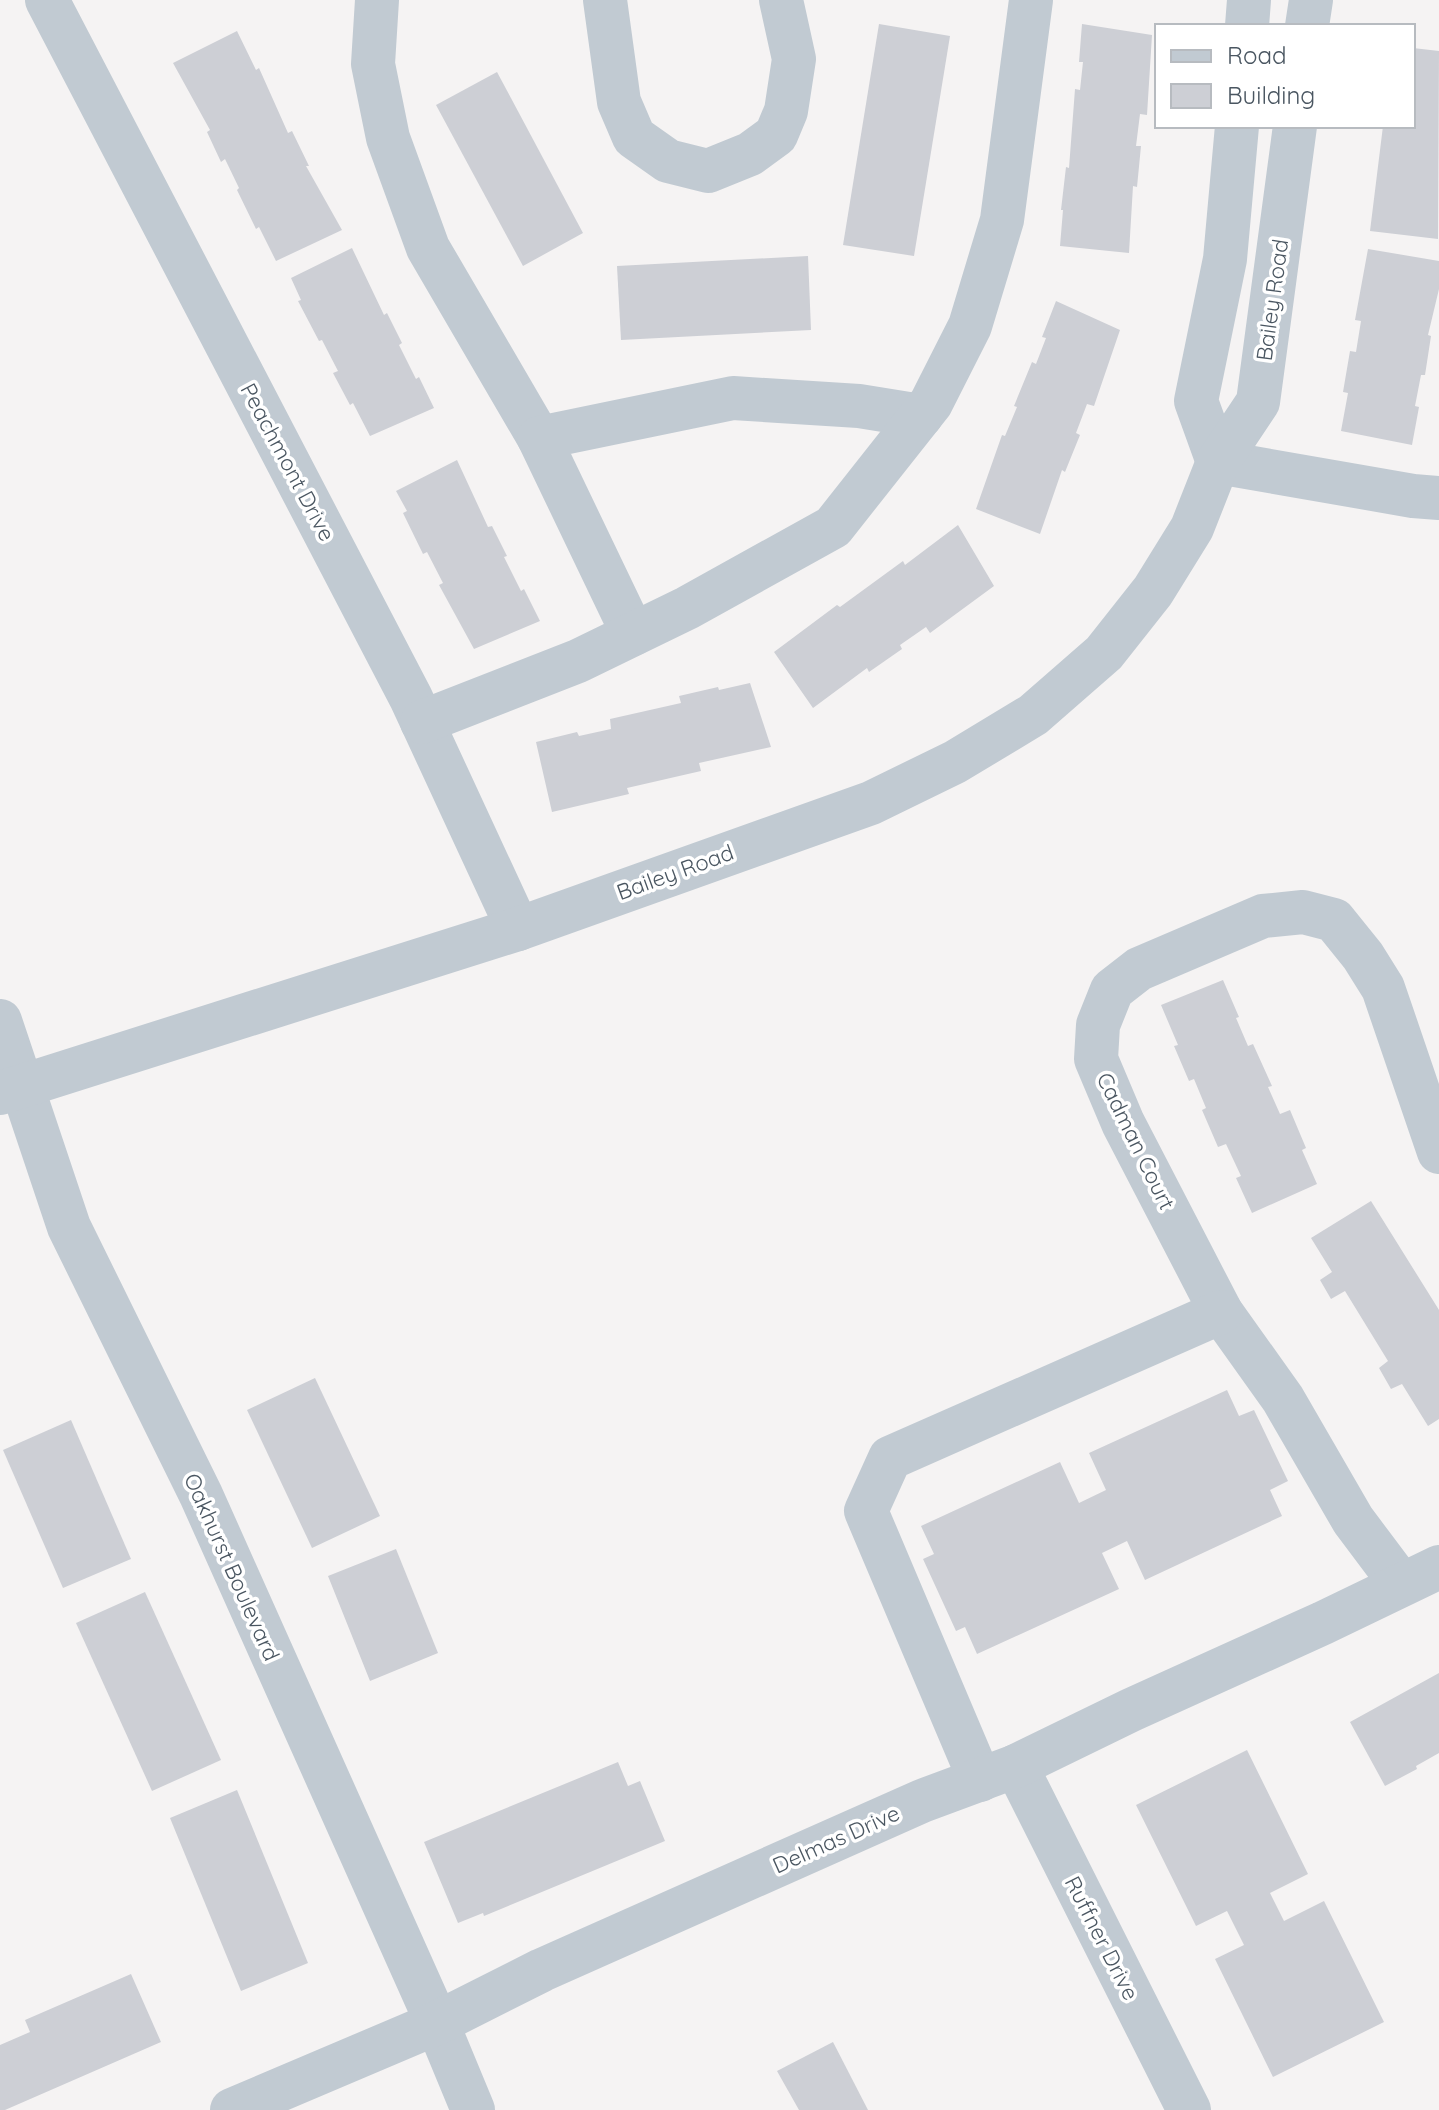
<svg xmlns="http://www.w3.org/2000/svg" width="1439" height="2110" viewBox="0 0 1439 2110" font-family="Quicksand,sans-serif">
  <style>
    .building { fill: #cdcfd5 }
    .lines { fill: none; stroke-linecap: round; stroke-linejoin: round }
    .minor { stroke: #c1cad2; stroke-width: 44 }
    .labels { text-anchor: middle; stroke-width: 7; stroke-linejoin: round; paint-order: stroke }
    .street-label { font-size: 22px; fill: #4a5661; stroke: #fff }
  </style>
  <rect width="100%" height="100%" fill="#f5f3f3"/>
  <g class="building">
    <path d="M879,24L950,36L914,256L843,245Z"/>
    <path d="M1082,24L1152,35L1147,115L1140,114L1136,146H1141L1137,187L1133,186L1129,253L1060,246L1063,210H1061L1066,167L1069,168L1075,89L1080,90L1083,62H1079Z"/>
    <path d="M237,31L256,70L259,68L288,133L292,131L309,166H306L342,230L276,261L259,227L256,229L237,190L239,188L225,159L221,162L207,132L210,130L173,63Z"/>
    <path d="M1413,48L1439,51L1438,239L1370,231L1383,126H1413Z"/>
    <path d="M497,72L583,233L523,266L436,105Z"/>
    <path d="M352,248L384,315L387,313L402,343L399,345L416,379L419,377L434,408L370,436L353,403L350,405L333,373L338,371L322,340L319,341L298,301L301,300L291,278Z"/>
    <path d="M1368,249L1439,261V289L1428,335L1431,336L1425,375H1421L1415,406L1419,407L1412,445L1341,431L1348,393L1343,392L1350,351L1356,352L1361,321L1355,320Z"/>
    <path d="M808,256L811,330L621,340L617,266Z"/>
    <path d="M1056,301L1120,330L1094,406L1087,404L1076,433L1080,435L1065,472L1062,470L1040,534L976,509L1002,435L1005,436L1017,407L1014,406L1032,362L1036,364L1046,338L1042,337Z"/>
    <path d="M457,460L488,527L492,526L507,556L504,557L521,591L524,589L540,621L474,649L439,585L443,583L427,552L423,554L403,513L407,511L396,491Z"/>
    <path d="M958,525L994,586L930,633L926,627L900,645L902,649L869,672L867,668L813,708L774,652L837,605L840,607L903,561L905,565Z"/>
    <path d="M750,683L771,747L699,763L701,771L627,788L629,794L552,812L536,742L577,732L579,736L611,729L610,719L681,703L679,696L718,687L719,690Z"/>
    <path d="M1223,980L1239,1017L1236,1018L1248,1046L1253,1044L1272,1086L1268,1087L1280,1114L1290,1110L1306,1148L1302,1150L1317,1184L1252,1213L1236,1178L1241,1176L1226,1144L1218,1147L1202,1110L1206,1108L1194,1079L1189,1081L1174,1046L1178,1045L1161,1005Z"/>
    <path d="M1371,1201L1439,1310V1419L1428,1426L1402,1384L1391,1389L1379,1368L1388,1361L1345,1291L1331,1299L1320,1280L1332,1272L1311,1238Z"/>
    <path d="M315,1378L380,1516L312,1548L247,1410Z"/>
    <path d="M1227,1390L1239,1416L1254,1410L1288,1481L1270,1490L1282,1516L1145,1580L1127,1541L1102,1553L1119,1589L977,1654L965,1627L956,1631L923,1559L934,1554L921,1526L1060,1462L1079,1503L1106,1490L1089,1453Z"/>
    <path d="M71,1420L131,1559L63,1588L3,1450Z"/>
    <path d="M396,1549L438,1653L370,1681L328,1576Z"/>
    <path d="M145,1592L221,1760L152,1791L76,1623Z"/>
    <path d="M1439,1673V1753L1416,1766L1417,1769L1385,1786L1350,1722Z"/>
    <path d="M1247,1750L1308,1874L1270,1893L1284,1921L1324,1901L1384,2022L1273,2077L1215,1959L1244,1945L1227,1911L1196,1926L1136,1805Z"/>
    <path d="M618,1762L628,1786L640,1781L665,1841L484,1916L483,1913L458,1923L424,1842Z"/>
    <path d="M237,1790L308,1963L241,1991L170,1818Z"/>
    <path d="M131,1974L161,2042L5,2110H0V2045L30,2032L25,2020Z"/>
    <path d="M833,2042L868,2110H799L777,2071Z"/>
  </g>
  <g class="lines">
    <g class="minor">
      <path d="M47,0L411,698L518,929"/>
      <path d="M377,0L373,64L388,138L428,248L539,438"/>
      <path d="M605,0L619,102L634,137L668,161L708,171L750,154L776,135L786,111L794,59L781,0"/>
      <path d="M1247,26L1249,0"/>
      <path d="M1307,26L1311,0"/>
      <path d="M1218,462L1196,401L1225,259L1237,126"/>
      <path d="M1218,462L1413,496L1439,498"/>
      <path d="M633,634L539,438L733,398L859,406L921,416"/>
      <path d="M422,722L578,661L687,608L833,527L931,403L970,326L1002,220L1031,0"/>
      <path d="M0,1021L69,1227L201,1495L437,2023L473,2110"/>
      <path d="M0,1093L518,929L871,803L955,762L1033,715L1104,653L1153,591L1192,528L1218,462L1258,402L1295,126"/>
      <path d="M1401,1584L1353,1520L1283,1399L1221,1312L1123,1123L1096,1059L1098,1025L1112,990L1139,969L1263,916L1303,912L1334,920L1363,956L1383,988L1439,1152"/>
      <path d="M1016,1766L1189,2110"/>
      <path d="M980,1780L866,1511L890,1458L1221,1312"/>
      <path d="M232,2110L437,2023L542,1970L922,1801L1016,1766L1131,1710L1323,1623L1439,1567"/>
    </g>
  </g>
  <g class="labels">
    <g class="street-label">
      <text transform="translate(1272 300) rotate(-82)" y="8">Bailey Road</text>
      <text transform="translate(288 462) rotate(62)" y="8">Peachmont Drive</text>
      <text transform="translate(675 872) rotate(-20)" y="8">Bailey Road</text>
      <text transform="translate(1136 1141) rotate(64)" y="8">Cadman Court</text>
      <text transform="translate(232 1567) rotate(66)" y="8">Oakhurst Boulevard</text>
      <text transform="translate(836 1839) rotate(-24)" y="8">Delmas Drive</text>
      <text transform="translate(1102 1938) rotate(63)" y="8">Ruffner Drive</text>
    </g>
  </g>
  <rect x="1155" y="24" width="260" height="104" fill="#ffffff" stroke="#b7bbc0" stroke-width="2"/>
  <rect x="1171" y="50" width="40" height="12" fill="#c1cad2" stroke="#b7bbc0" stroke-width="2"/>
  <text x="1227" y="64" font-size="24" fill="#4a5661">Road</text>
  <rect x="1171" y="84" width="40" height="24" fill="#cdcfd5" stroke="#b7bbc0" stroke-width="2"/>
  <text x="1227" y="104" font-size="24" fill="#4a5661">Building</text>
</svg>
